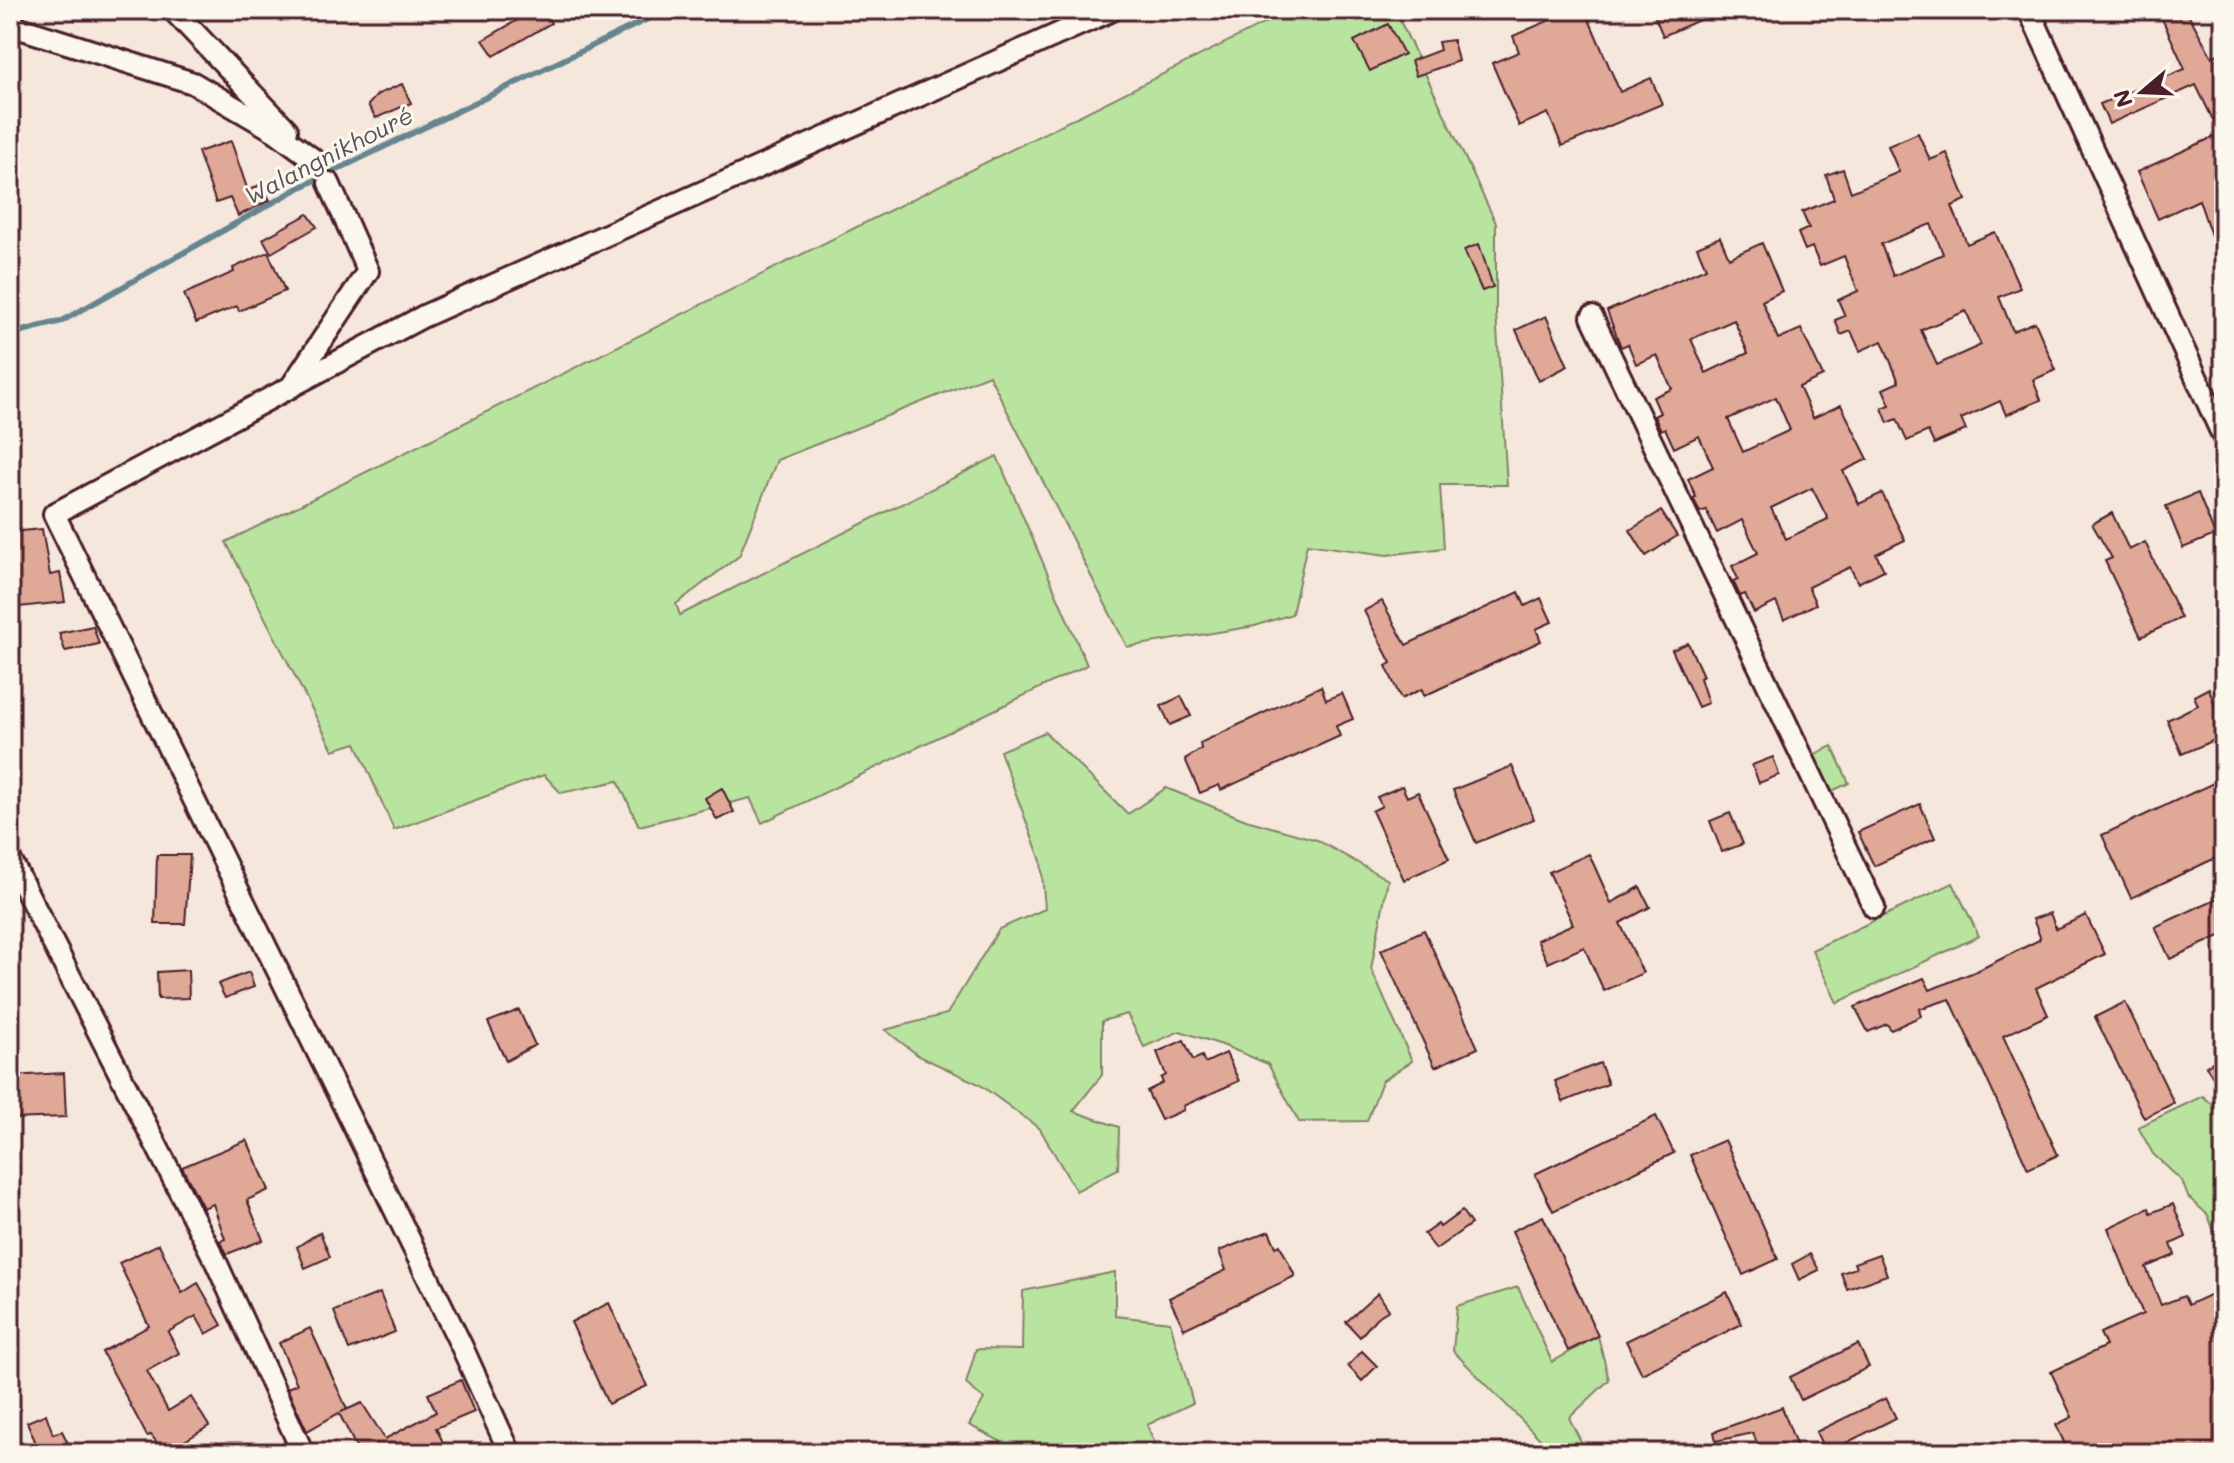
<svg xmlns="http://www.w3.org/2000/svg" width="2234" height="1463" viewBox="0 0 2234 1463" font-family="Mali,sans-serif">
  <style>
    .green { fill: #b9e4a0; stroke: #828266; stroke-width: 2 }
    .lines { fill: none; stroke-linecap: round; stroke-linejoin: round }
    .stream { stroke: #668590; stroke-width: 6 }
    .building { fill: #dfa897; stroke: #4a1f2b; stroke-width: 2; fill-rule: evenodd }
    .minor-casing { stroke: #4a1f2b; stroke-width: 26 }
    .minor { stroke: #fbf7ec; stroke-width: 20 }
    .labels { text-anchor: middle; stroke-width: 6; stroke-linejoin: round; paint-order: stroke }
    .water-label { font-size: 24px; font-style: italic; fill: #58525d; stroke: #fbf7ec }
  </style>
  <rect width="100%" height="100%" fill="#f5e7db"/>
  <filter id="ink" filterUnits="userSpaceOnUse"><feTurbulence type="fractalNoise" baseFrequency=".0125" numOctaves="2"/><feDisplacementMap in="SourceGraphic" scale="16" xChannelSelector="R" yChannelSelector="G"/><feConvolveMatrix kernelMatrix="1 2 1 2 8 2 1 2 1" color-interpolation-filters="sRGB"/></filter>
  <g filter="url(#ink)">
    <g class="green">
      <path d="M1291,10H1395L1496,223V313L1507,485H1440L1444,548L1387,555L1307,544L1292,614L1255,626L1127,647L989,375L777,460L739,556L676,604L680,615L997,456L1087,665L762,823L750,798L639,826L618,781L561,793L544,775L394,830L356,743L333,750L226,542Z"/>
      <path d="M1045,732L1128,814L1166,788L1246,820L1317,840L1388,880L1371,969L1412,1061L1382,1081L1367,1121L1299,1122L1268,1064L1225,1046L1180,1031L1144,1047L1127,1014L1102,1021V1075L1073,1111L1119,1127L1118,1169L1076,1191L1040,1129L979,1084L919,1056L885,1030L947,1014L999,929L1045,909L1041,861L1000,751Z"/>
      <path d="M1832,746L1849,783L1830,792L1813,755Z"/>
      <path d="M1953,883L1979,936L1837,1003L1812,950Z"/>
      <path d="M2203,1096L2224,1115V1260L2208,1215L2188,1197L2182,1181L2153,1154L2138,1127Z"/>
      <path d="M1115,1272V1316L1170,1322L1193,1403L1147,1425L1159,1453H1002V1442L969,1425L984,1399L966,1384L976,1349L1022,1350L1023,1291Z"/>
      <path d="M1518,1287L1552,1362L1598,1336L1609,1380L1569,1418L1587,1453H1545L1549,1448L1453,1351L1457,1306Z"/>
    </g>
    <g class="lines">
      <path class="stream" d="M10,334L62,321L297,189L666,10"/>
    </g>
    <g class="building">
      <path d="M535,10H544L551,23L494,56L483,40Z"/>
      <path d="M1573,10H1585L1620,92L1651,78L1662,104L1562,146L1548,113L1519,126L1492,63L1519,52L1513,36Z"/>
      <path d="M1652,10H1722L1663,36Z"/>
      <path d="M2158,10H2186L2212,57L2224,51V265H2221L2199,200L2158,219L2137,172L2220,134L2196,85L2109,124L2100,104L2185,69Z"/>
      <path d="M1388,24L1404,54L1370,71L1354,41Z"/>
      <path d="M1453,40L1458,61L1416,76L1411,61L1440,50L1438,42Z"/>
      <path d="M402,84L411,103L376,118L368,105L378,94Z"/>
      <path d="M1918,133L1930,160L1947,153L1966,200L1952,206L1967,244L1995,232L2020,288L1999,297L2013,331L2035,322L2056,370L2033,380L2041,400L2006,415L2000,401L1961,419L1966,430L1934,444L1928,431L1907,441L1897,419L1888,423L1882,408L1890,405L1883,389L1899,382L1882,341L1860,351L1851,331L1841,335L1835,320L1845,316L1838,300L1858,291L1844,256L1820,266L1812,247L1805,250L1798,233L1809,228L1802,212L1834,199L1826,175L1843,169L1851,192L1899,172L1888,146ZM1931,224L1943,254L1893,276L1881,244ZM1966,311L1981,345L1937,365L1921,330Z"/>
      <path d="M231,141L248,191L261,184L270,200L238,216L230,198L216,203L198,152Z"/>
      <path d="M308,214L317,227L271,253L263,239Z"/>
      <path d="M1720,237L1729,258L1762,243L1782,291L1762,301L1778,339L1801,329L1823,376L1799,387L1813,418L1841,405L1868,459L1843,471L1859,504L1882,493L1905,540L1876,554L1884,570L1858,583L1850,567L1808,587L1816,604L1784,620L1776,602L1754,613L1745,594L1740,596L1733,581L1738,579L1732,566L1758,553L1742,520L1717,533L1706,510L1700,512L1693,498L1696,497L1688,479L1713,467L1699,436L1674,448L1665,428L1661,430L1654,416L1660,413L1653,397L1672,389L1657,355L1636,364L1628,344L1621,347L1607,311L1706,268L1697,247ZM1734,320L1748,353L1706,373L1691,339ZM1776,397L1790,430L1743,452L1728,419ZM1812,488L1828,519L1786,539L1771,508Z"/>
      <path d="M1479,244L1493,287L1482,291L1464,250Z"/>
      <path d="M268,252L285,291L239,311L237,306L196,323L184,294L234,272L233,268Z"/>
      <path d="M1546,316L1568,366L1539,381L1516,330Z"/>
      <path d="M2198,493L2215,535L2183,548L2166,506Z"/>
      <path d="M1661,511L1677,536L1646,556L1630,530Z"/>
      <path d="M2112,513L2129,550L2145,542L2181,618L2141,637L2105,561L2112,558L2092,524Z"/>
      <path d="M42,529L50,575L60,573L65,602L10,608V532Z"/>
      <path d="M1519,592L1525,606L1541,598L1552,622L1536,629L1541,641L1424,696L1422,689L1401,699L1386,666L1391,663L1364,611L1382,601L1406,645Z"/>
      <path d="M93,626L99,644L65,651L59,633Z"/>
      <path d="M1688,643L1703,676L1700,678L1708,703L1698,707L1672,650Z"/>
      <path d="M1321,686L1326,700L1342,693L1353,719L1336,726L1340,736L1221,790L1219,785L1200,793L1185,759L1201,749L1200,743Z"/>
      <path d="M2209,688L2224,736L2182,754L2167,720L2198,705L2194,696Z"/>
      <path d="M1181,696L1191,716L1170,725L1161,706Z"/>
      <path d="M1773,757L1779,775L1759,783L1752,765Z"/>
      <path d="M1512,766L1534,819L1476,843L1453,790Z"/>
      <path d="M2224,778V854L2131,898L2102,835Z"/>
      <path d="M1402,786L1407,797L1418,792L1449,859L1404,880L1372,811L1382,806L1377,797Z"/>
      <path d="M722,788L734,812L717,820L705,798Z"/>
      <path d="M1920,804L1935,838L1874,866L1858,832Z"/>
      <path d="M1730,813L1743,844L1722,852L1710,821Z"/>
      <path d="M1589,854L1611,903L1640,887L1650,907L1620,923L1643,973L1604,991L1584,947L1548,963L1537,940L1573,924L1549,872Z"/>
      <path d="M157,855H190L185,924H155Z"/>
      <path d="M2224,895V934L2170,959L2155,927Z"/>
      <path d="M2050,913L2056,929L2086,915L2105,954L2036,988L2048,1015L2003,1036L2058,1155L2028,1169L1950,999L1919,1009L1921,1016L1891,1030L1887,1024L1868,1032L1855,1007L1924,978L1930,990L1979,970L2039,940L2040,937L2033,919Z"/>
      <path d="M1424,930L1478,1048L1435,1067L1381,950Z"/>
      <path d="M188,970L189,998L158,999L157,972Z"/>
      <path d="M249,972L254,987L225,998L218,984Z"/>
      <path d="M2125,1002L2174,1103L2144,1118L2095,1017Z"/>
      <path d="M519,1010L535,1045L506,1061L488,1022Z"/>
      <path d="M1184,1040L1193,1060L1202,1056L1205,1063L1226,1053L1239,1081L1183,1106L1184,1110L1161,1120L1147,1091L1163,1083L1161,1078L1166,1075L1157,1052Z"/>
      <path d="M2224,1055V1095L2206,1066Z"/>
      <path d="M1600,1063L1608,1084L1563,1102L1555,1081Z"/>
      <path d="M64,1073L66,1117L10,1119V1076Z"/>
      <path d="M1656,1116L1674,1153L1553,1211L1535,1174Z"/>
      <path d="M247,1140L269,1190L247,1200L263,1240L227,1254L220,1241L225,1239L213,1204L203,1208L182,1167Z"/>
      <path d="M1725,1140L1778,1259L1743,1275L1690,1155Z"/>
      <path d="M2173,1204L2186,1237L2171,1244L2175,1255L2146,1267L2161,1305L2184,1296L2188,1305L2224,1288V1453H2069L2056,1425L2072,1417L2051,1372L2106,1346L2100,1333L2143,1314L2108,1228L2149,1208L2151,1213Z"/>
      <path d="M1462,1211L1471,1224L1436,1249L1424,1234L1438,1224L1440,1227Z"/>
      <path d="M1543,1216L1598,1336L1568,1351L1512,1231Z"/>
      <path d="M1269,1231L1276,1247L1280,1245L1295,1276L1184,1329L1169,1298L1226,1270L1219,1251Z"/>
      <path d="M320,1232L330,1257L305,1268L297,1247Z"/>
      <path d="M159,1244L182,1293L198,1283L222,1325L206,1334L196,1316L168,1332L179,1353L147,1371L168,1411L191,1397L209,1426L165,1453L151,1435L147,1436L102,1352L149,1326L119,1263Z"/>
      <path d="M1810,1254L1819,1270L1799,1280L1792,1264Z"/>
      <path d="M1879,1254L1887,1275L1847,1289L1841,1273L1856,1268L1854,1263Z"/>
      <path d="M1727,1292L1742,1324L1642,1374L1626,1341Z"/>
      <path d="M380,1293L395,1332L349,1350L334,1311Z"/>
      <path d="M1378,1293L1389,1310L1376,1318L1360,1337L1346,1322Z"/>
      <path d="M609,1303L647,1386L608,1404L571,1322Z"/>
      <path d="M310,1328L347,1409L341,1412L362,1403L385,1439L436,1412L428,1394L461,1380L474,1412L436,1428L443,1442L424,1453H359L339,1413L307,1431L287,1388L297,1384L279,1343Z"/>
      <path d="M1858,1344L1869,1367L1801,1400L1790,1377Z"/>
      <path d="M1362,1351L1377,1366L1362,1381L1348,1366Z"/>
      <path d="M1886,1398L1896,1418L1826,1453L1816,1432Z"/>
      <path d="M1782,1407L1797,1447L1780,1453H1761L1753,1433L1716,1441L1714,1432Z"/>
      <path d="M46,1414L53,1434L62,1431L73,1453H40L27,1422Z"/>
    </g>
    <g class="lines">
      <g class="minor-casing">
        <g id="minor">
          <path d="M173,10L287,130"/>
          <path d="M2029,10L2224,438"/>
          <path d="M10,25L193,83L275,131L317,162"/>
          <path d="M329,183L368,271L291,387L54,514L462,1347L510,1453"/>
          <path d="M1592,317L1874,907"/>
          <path d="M294,385L424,316L1112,10"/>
          <path d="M10,859L216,1262L303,1453"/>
        </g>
      </g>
      <use href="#minor" class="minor"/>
    </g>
  </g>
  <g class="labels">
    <g class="water-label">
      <text transform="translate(329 156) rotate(-27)" y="8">Walangnikhouré</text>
    </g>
  </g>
  <rect width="2234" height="1463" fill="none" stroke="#fbf7ec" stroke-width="40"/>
  <rect x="20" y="20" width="2194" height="1423" fill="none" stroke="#4a1f2b" stroke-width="3" filter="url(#ink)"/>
  <g transform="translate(2142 92) rotate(251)" stroke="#fbf7ec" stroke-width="6" paint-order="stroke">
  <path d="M0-6L14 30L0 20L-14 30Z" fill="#4a1f2b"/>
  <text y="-12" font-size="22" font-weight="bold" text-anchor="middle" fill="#4a1f2b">N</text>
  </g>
</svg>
